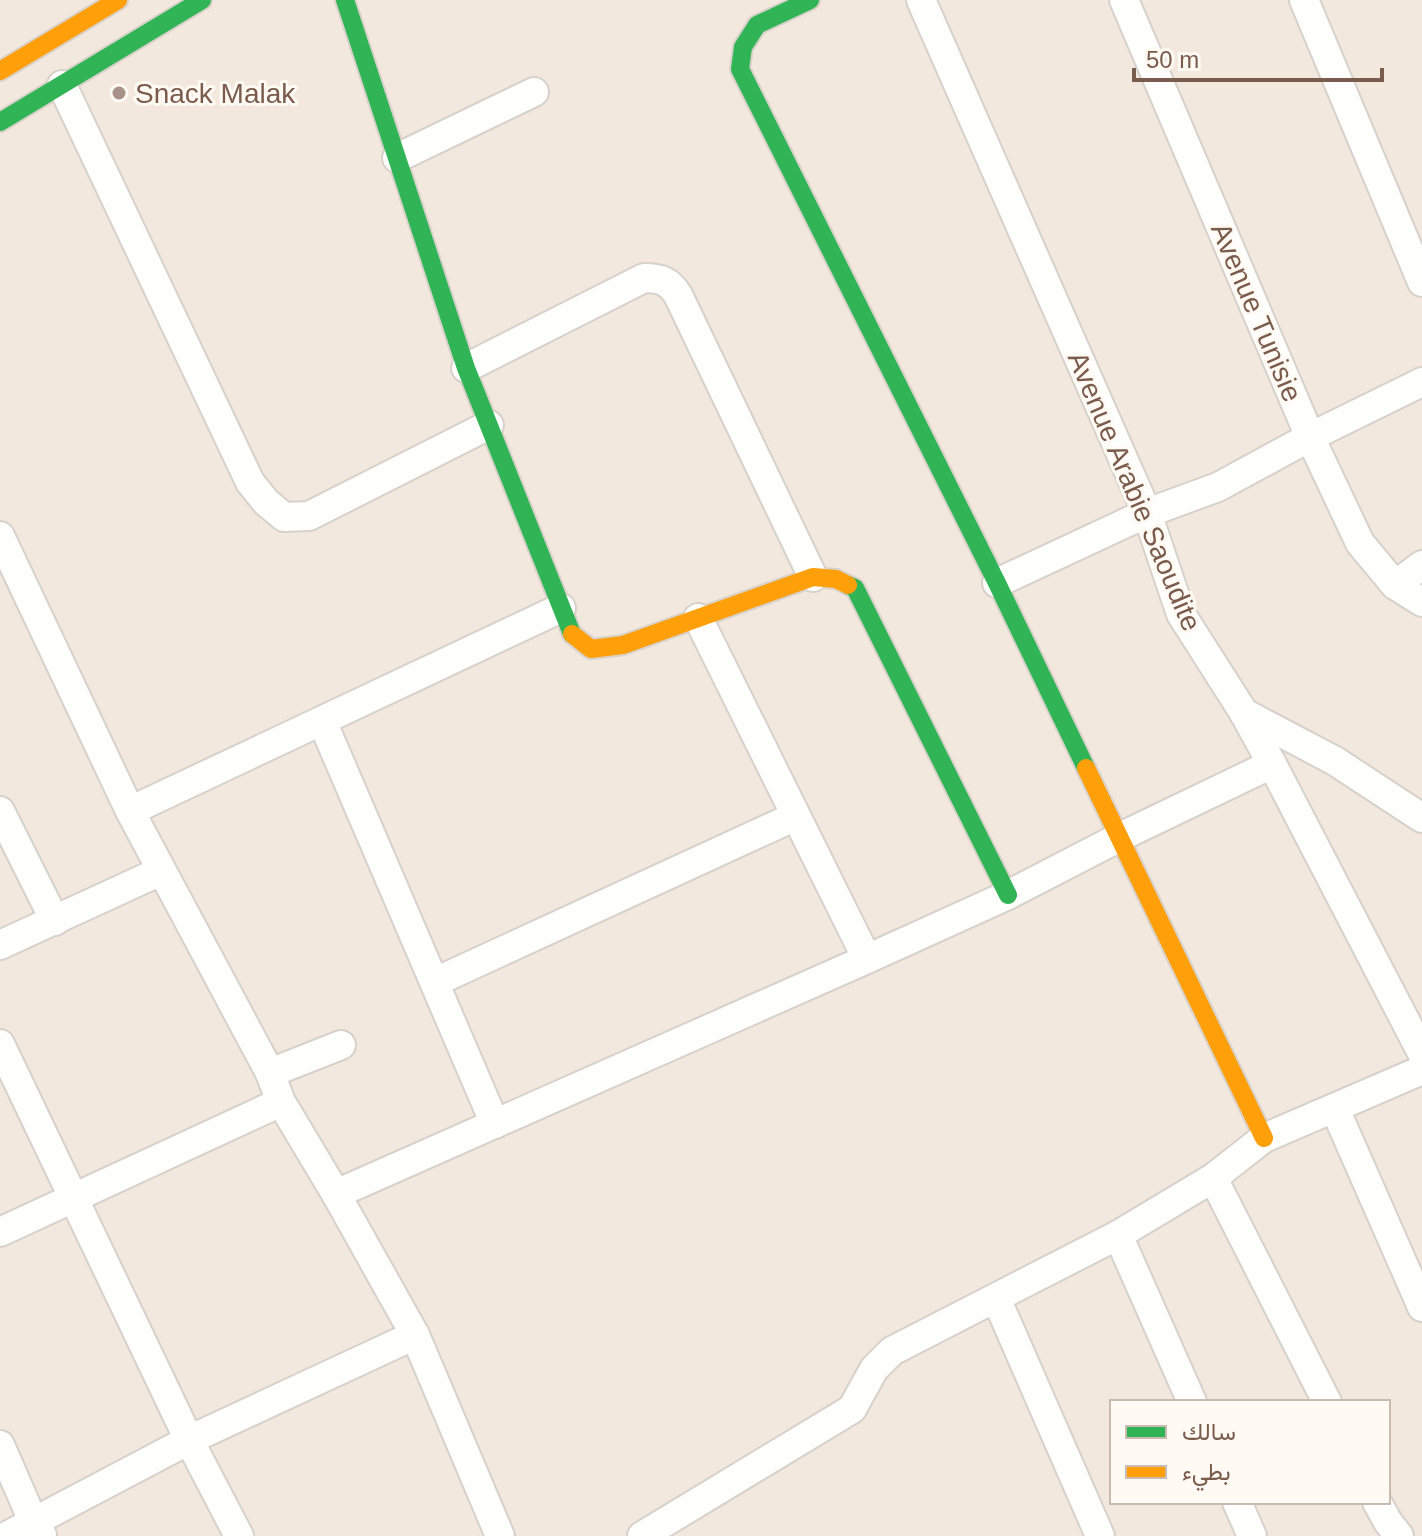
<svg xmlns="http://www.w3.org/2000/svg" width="1422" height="1536" viewBox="0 0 1422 1536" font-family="Arial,Vazirmatn,sans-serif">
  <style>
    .residential { fill: #f2e8de; fill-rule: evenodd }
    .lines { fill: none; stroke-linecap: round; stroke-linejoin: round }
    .street-casing { stroke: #d7d1cb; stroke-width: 32 }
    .fast-casing { stroke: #d9d2cb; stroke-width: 22 }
    .slow-casing { stroke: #d9d2cb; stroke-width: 22 }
    .street { stroke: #fefefd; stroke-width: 28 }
    .fast { stroke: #30b455; stroke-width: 18 }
    .slow { stroke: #ff9f0a; stroke-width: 18 }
    .poi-dot { fill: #a69286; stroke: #fffaf3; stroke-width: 3 }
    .labels { text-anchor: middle; stroke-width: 6; stroke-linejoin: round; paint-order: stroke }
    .poi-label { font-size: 28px; fill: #7a5c4d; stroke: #fffaf3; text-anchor: start }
    .street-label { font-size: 28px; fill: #7a5c4d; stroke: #fffaf3 }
  </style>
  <rect width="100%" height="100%" fill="#f9f5f0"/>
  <path class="residential" d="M0,0H1422V1536H0ZM1112,1402H1388V1502H1112Z"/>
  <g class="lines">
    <g class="street-casing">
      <g id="street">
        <path d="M921,0L1147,513L1181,614L1244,713L1272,764L1422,1053"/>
        <path d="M1124,0L1310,437L1360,543L1395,585L1422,602"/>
        <path d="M1304,0L1422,282"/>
        <path d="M62,85L250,482L266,502L284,517L309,516L489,425"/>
        <path d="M397,158L534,92"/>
        <path d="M466,368L644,278C661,278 669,281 678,295L813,577"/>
        <path d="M0,536L130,811L270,1073L281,1102L336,1194L415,1335L500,1536"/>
        <path d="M997,583L1147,513L1218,487L1310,437L1422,382"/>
        <path d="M1395,585L1422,565"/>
        <path d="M698,618L867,959"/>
        <path d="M1244,713L1335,761L1422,818"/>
        <path d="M322,721L495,1124"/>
        <path d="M0,811L55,921"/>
        <path d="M130,811L561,608"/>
        <path d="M0,945L161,871"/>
        <path d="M435,982L796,816"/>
        <path d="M0,1044L189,1440L239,1536"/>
        <path d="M270,1073L341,1045"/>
        <path d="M1335,1109L1422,1307"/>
        <path d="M1213,1178L1327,1402"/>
        <path d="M336,1194L867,959L1008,895L1120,837L1272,764"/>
        <path d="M0,1232L281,1102"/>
        <path d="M1118,1235L1192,1402"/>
        <path d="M996,1298L1100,1536"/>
        <path d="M0,1445L33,1521L42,1535"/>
        <path d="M1237,1502L1252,1536"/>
        <path d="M1377,1502L1388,1522L1399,1536"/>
        <path d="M7,1536L189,1440L415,1335"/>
        <path d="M642,1536L852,1409L874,1369L892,1351L1118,1235L1213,1178L1264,1138L1422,1070"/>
      </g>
    </g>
    <g class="fast-casing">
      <g id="fast">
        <path d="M345,0L466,368L572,634"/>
        <path d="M810,0L757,25L743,47L740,69L997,583L1086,768"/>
        <path d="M0,122L202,0"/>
        <path d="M848,585L855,588L1008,895"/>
      </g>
    </g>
    <g class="slow-casing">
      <g id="slow">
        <path d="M0,71L118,0"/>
        <path d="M572,634L591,649L623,645L813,577L836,579L848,585"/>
        <path d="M1086,768L1264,1138"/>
      </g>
    </g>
    <use href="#street" class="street"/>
    <use href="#fast" class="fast"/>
    <use href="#slow" class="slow"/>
  </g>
  <circle class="poi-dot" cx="119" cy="93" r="8"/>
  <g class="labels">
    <g class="poi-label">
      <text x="135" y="103">Snack Malak</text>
    </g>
    <g class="street-label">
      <text transform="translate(1257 312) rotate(67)" y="10">Avenue Tunisie</text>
      <text transform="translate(1135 491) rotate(67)" y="10">Avenue Arabie Saoudite</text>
    </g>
  </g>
  <rect x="1110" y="1400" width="280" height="104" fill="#fffaf3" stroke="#cabbb1" stroke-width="2"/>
  <rect x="1126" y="1426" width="40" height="12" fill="#30b455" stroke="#cabbb1" stroke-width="2"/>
  <text x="1182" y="1440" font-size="24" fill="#7a5c4d">سالك</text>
  <rect x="1126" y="1466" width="40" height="12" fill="#ff9f0a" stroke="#cabbb1" stroke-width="2"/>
  <text x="1182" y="1480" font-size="24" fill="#7a5c4d">بطيء</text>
  <path d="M1134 68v12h248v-12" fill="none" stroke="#7a5c4d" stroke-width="4"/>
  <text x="1146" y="68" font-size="24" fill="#7a5c4d" stroke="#fffaf3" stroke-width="6" paint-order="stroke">50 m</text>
</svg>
